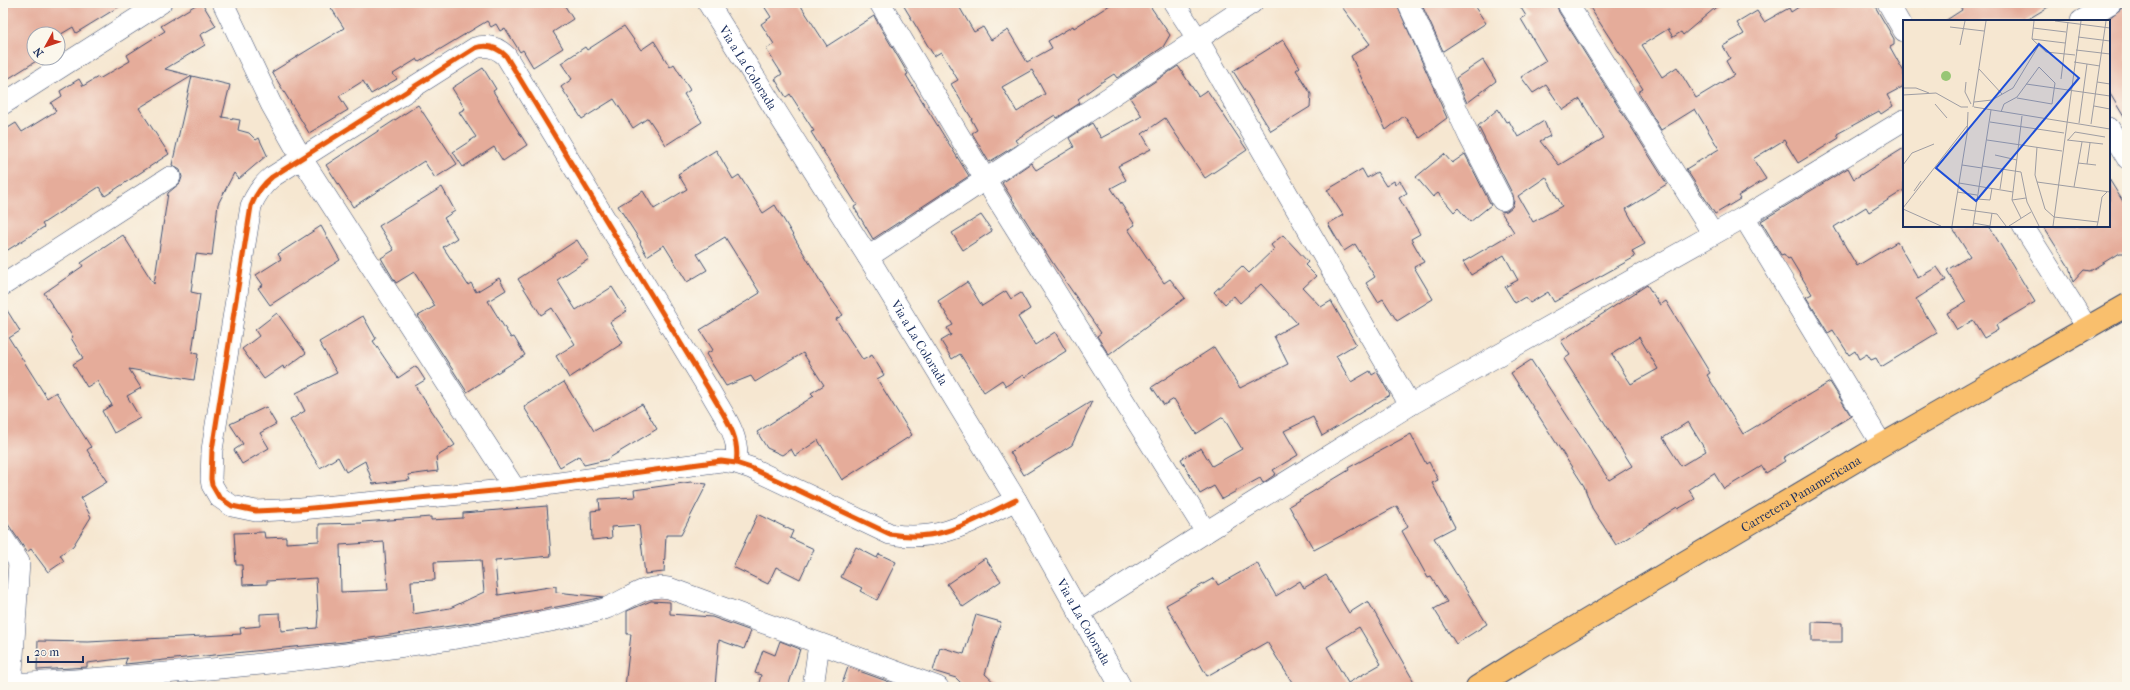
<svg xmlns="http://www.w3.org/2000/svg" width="2130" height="690" viewBox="0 0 2130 690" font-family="'IM FELL French Canon',serif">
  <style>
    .building { fill: #e5ac9a; fill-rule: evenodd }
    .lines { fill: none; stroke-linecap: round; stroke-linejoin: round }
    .minor-casing { stroke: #3c4b6f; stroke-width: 22 }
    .primary-casing { stroke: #3c4b6f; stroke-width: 24 }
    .minor { stroke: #fff; stroke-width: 21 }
    .primary { stroke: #f9bf6d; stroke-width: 22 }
    .cycleway-casing { stroke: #fbf7ec; stroke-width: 8 }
    .cycleway { stroke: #e8590c; stroke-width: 5 }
    .labels { text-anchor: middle; stroke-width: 3; stroke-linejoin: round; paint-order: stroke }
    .street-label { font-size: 13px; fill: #1b2f5e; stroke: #fbf7ec }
    .inset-road { fill: none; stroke: #9e9da3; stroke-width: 1 }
    .view { fill: #1d4ed8; fill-opacity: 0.15; stroke: #1d4ed8; stroke-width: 2 }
    .inset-edge { fill: none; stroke: #1b2f5e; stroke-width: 2 }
  </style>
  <rect width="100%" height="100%" fill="#fbf7ec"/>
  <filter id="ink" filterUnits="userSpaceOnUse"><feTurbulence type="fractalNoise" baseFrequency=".025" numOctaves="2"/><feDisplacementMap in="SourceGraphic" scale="8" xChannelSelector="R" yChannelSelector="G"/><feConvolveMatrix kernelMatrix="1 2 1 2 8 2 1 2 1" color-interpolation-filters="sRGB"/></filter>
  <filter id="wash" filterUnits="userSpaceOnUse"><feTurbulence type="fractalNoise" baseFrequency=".012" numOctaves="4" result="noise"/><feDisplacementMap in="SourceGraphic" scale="16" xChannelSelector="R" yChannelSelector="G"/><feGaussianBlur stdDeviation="0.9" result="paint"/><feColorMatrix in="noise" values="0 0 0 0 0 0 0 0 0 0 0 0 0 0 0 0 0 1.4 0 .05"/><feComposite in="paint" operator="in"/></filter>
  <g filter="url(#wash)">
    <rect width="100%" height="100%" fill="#f6e7d1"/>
    <g id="blocks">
      <g class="building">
        <path d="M3,3H125L76,33L73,27L58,36V34H34V58H41L3,82Z"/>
        <path d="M199,3H202L216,26L200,35L205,45L165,69L192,76L139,108L169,154L105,196L99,187L42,224L44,227L3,253V131L16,123L22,132L56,111L51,103L62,96L60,91L79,79L83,86L98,77L99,79L130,61L127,55L165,31L161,26Z"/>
        <path d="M328,3H563L573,19L553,32L563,48L533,67L523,50L520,52L505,28L500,31L496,24L491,27L487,21L419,62L417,59L393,74L397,79L371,94L363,81L339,96L348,110L309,133L272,72L344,28Z"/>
        <path d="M762,3H799L827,46L874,16L908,74L906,75L969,176L873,239L854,207L857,205L811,132L814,131L790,94L786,97L775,79L782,74L766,49L774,44L761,24L771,17Z"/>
        <path d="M902,3H957L974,32L983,27L991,40L1008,30L1027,62L1052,48L1048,41L1073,26L1074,28L1113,3H1148L1170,35L1163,47L1117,78L1114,74L1100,83L1078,99L1080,103L1057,118L1055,115L1015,140L1018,144L989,162L972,133L977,130L971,119H972L951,84L958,80L941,52L934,56ZM1032,70L1045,94L1017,112L1002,87Z"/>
        <path d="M1339,3H1396L1447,118L1420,138L1404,116L1386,130L1351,56L1370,44Z"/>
        <path d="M1421,3H1472L1486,23L1443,51Z"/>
        <path d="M1518,3H1556L1559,12L1667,184L1626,209L1645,244L1632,251L1635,257L1554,302L1548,292L1530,303L1525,297L1515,303L1505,287L1518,280L1504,255L1471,275L1463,262L1514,232L1501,212L1507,211L1512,207L1514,201L1513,195L1478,126L1498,109L1506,122L1509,121L1518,137L1544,121L1550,136L1540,141L1559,165L1604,138L1580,99L1563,110L1546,85L1533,93L1521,77L1546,61L1521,19L1526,16ZM1546,177L1562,206L1533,222L1518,196Z"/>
        <path d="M1587,3H1721L1683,35L1681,32L1673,37L1668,29L1642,45L1662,77L1677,67L1696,98L1734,75L1726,61L1730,58L1723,46L1744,34L1737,23L1757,11L1764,22L1789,8L1791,12L1805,3H1873L1894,39V45L1890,47L1904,72V86L1887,95L1893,106L1881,114L1879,111L1837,134L1839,138L1798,163L1784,140L1753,159L1766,179L1738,196L1740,199L1715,214L1686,169L1719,149L1695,109L1661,130L1638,92L1643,89Z"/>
        <path d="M1958,3H2055L2025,21H1945L1962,10Z"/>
        <path d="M2127,4V122L2109,92V18Z"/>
        <path d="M624,26L641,50L654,41L670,67L674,64L690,90L684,94L702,122L666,145L648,118L633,128L614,99L582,119L561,87L572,79L561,63L585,47L587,50Z"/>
        <path d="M1283,40L1300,67L1296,70L1311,94L1310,107L1271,131L1233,71Z"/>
        <path d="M1483,60L1496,81L1467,103L1456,78Z"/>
        <path d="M1178,66L1198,96L1207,90L1247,150L1205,178L1165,118L1142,134L1151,149L1118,166L1126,180L1111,188L1135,225L1128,229L1164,283L1170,279L1185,298L1109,355L1097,336L1101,333L1054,265L1002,183L1031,163L1036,170L1074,147L1069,138L1092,123L1101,138L1142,116L1130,98Z"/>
        <path d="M483,68L496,89L493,91L527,145L503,161L494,147L463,167L453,152L476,137L459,112L465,109L452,88Z"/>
        <path d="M192,76L230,85L222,117L240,120L238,130L249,133L256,140L259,138L267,155L239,179L234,173L218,204L212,256L196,254L191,292L200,294L192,353L198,354L194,380L129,369L141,388L127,396L140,418L114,433L102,411L112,405L97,381L87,387L73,364L83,358L71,338L73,337L44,293L83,266L81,263L123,235L154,284L168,193L180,183L182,177L180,170L172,165Z"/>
        <path d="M418,105L457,164L435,178L424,161L353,207L326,165Z"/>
        <path d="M1904,148V190L1869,212L1866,207L1834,227L1857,266L1897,242L1918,278L1937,267L1946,280L1916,299L1937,333L1881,367L1876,358L1871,360L1867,354L1859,359L1855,351L1849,355L1833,330L1828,333L1806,297L1812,294L1790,258L1788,259L1784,254L1781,255L1761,221L1848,168L1854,179Z"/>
        <path d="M716,150L733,179L739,175L763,213L775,205L829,296L843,315L836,319L863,360L872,355L884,375L877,379L912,435L842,480L818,440L795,456L791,449L782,455L767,448L757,432L814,396L811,393L824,385L803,353L755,382L751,376L726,386L706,354L713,350L700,330L760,293L725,237L697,254L707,270L687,282L664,245L647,256L640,243L641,242L618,206L643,191L654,209L687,189L678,174Z"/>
        <path d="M1444,154L1452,163L1465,154L1491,205L1470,222L1458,208L1454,212L1438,193L1433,197L1416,177Z"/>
        <path d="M1362,169L1367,178L1377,172L1386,186L1394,181L1395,184L1400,181L1407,193L1399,198L1420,234L1411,239L1424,262L1414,267L1433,299L1397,321L1383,299L1378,302L1366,283L1375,277L1355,244L1344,251L1328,224L1343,215L1327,190Z"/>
        <path d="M2109,179L2127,208V253H2119L2090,271L2084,270L2073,282L2069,267L2043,226H2109Z"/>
        <path d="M442,187L455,211L444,218L457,238L443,247L468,285L471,283L476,292L499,278L506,290L488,301L511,338L514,337L525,355L467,392L418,316L435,306L414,272L396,283L381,258L394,250L379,226Z"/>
        <path d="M981,215L992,231L963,250L952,233Z"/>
        <path d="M321,226L340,260L270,305L258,288L263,285L256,275L281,259L278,254Z"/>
        <path d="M1951,226H1989L2035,302L1996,325L1998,330L1984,338L1973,320L1957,330L1947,313L1966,302L1947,270L1970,256Z"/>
        <path d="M1283,235L1308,262L1305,265L1316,276L1303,288L1321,307L1331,301L1356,344L1336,356L1351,382L1370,371L1372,375L1377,372L1390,395L1322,436L1313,417L1284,431L1298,455L1273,470L1276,474L1263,483L1260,478L1222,499L1214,486L1200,494L1181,459L1201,448L1212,466L1242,449L1223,417L1196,434L1174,399L1164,405L1152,387L1214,347L1240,388L1288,364L1274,336L1297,323L1261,284L1240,303L1234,296L1225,304L1214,292L1242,266L1249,273L1274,249L1271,245Z"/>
        <path d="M577,240L589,259L557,280L576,310L612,287L627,311L610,322L623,343L569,378L556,356L575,344L552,308L541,315L518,279Z"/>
        <path d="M967,282L982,306L1006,291L1011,299L1021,293L1030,309L1018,317L1035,345L1055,332L1066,351L1025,377L1023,375L1006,386L1002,380L984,392L960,354L952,359L941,341L951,335L947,328L953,325L938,301Z"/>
        <path d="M1647,285L1660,305L1666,301L1710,373L1707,375L1743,434L1830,382L1851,416L1783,458L1785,461L1766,473L1762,466L1724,489L1714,473L1689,489L1695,499L1678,509L1677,507L1616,545L1592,508L1584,486L1511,373L1531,360L1609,480L1632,466L1564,359L1570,355L1561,341ZM1639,337L1658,369L1631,384L1612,354ZM1688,422L1706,451L1681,466L1663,438Z"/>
        <path d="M3,304L20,331L9,338L47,398L56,392L91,447L87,450L107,482L81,498L91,517L73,546L60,555L64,561L48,572L31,549L27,552L3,517Z"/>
        <path d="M277,313L306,353L284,369L283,366L264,379L242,349L259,336L255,330Z"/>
        <path d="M363,316L376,339L373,341L398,378L416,366L425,380L415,386L455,445L436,457L438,471L408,475L410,480L373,484L365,461L346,472L338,457L320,468L290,420L305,411L296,393L337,373L319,342Z"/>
        <path d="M564,382L594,431L642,404L657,429L606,460L584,465L579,456L560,467L524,407Z"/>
        <path d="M1092,401L1072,445L1024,475L1010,452Z"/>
        <path d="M266,407L276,424L260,433L269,448L242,464L234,450L243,444L230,424Z"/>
        <path d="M1411,434L1426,464L1429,462L1438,480L1432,483L1455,527L1434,538L1487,624L1456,644L1434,609L1447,602L1431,577L1428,578L1402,531L1408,527L1397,506L1314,550L1289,506L1349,470L1348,468Z"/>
        <path d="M691,482L707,484L681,535H666L664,572L645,574L639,525L611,527L612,538L592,540L591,511L600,510L599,499L635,497L634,490Z"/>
        <path d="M547,506L551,556L495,561L498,595L556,586V592L603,597L572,604L477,622L344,642L125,664L127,658L87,663V667L37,670L38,641L88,642L241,634L240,628L260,626V614L280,613L281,631L317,628L318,616L316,578L267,581V584L243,585L242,565H236L234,533L264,532L265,538L286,537V543L319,541V524L362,523V522L431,517V520L463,518V513ZM384,542L388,590L341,592L340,545ZM481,560L484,592L450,608L413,614L411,581L435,580L434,562Z"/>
        <path d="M758,514L793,531L790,538L814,549L800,579L776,567L768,584L733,567Z"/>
        <path d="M856,547L877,558L879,554L896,562L877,600L860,591L862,588L841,577Z"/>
        <path d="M985,558L1001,581L963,607L947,584Z"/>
        <path d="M1257,563L1276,596L1300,581L1304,588L1326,575L1349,613L1368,601L1417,687H1295L1267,642L1207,676L1166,605L1214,578L1218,585ZM1359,627L1381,664L1348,683L1327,647Z"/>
        <path d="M651,601L670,602V614L712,617L751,631L744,649L719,640L715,687H625L631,634H627V611Z"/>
        <path d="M976,615L1001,622L985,674L999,687H965L956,678L933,671L940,647L964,654Z"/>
        <path d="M1812,622L1842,623V642H1812Z"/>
        <path d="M780,641L800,649L788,687H758L761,675L755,673L763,650L775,655Z"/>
        <path d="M848,667L903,687H841Z"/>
      </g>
    </g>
  </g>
  <g filter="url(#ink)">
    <use href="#blocks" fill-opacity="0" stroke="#3c4b6f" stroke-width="1"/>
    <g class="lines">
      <g class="minor-casing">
        <g id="minor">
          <path d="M223,3L271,104L302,159L515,489"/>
          <path id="s1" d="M708,3L868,257L1016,500L1121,687"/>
          <path d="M880,3L985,179L1206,532"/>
          <path d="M1174,3L1197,38L1410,405"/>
          <path d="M1408,3L1469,136L1502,200"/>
          <path d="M1569,3V6L1713,234"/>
          <path d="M1888,3L1904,31"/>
          <path d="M2081,21L2111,3"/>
          <path d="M3,104L161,3"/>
          <path d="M2109,128L2127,158"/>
          <path d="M1744,217L1882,445"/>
          <path d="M2023,226L2088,329"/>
          <path d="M868,257L1252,3"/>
          <path d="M3,285L170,177"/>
          <path d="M736,463C741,436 723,415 711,393L506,56C497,47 487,44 475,48L272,177C262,185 256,194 251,206L212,450L211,479L212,485L219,497L232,506L256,511L301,509L515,489L721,461L736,463L751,468L890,534C941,543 972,521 1016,500"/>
          <path d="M3,538L19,562L11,687"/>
          <path d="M1079,613L1206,532L1410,405L1744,217L1904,120"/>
          <path d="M12,684C190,673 369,657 545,622C564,618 585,615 604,609C627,601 644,583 669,588L938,687"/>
          <path d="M813,687L819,644"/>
        </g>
      </g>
      <g class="primary-casing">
        <g id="primary">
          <path id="s2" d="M1477,687L1520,660L1882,445L2127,305"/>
        </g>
      </g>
      <use href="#minor" class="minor"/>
      <use href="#primary" class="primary"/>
      <g class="cycleway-casing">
        <path id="cycleway" d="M736,463C741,436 723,415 711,393L506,56C497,47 487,44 475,48L272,177C262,185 256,194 251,206L212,450L211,479L212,485L219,497L232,506L256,511L301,509L515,489L721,461L736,463L751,468L890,534C941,543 972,521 1016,500"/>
      </g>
      <use href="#cycleway" class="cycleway"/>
    </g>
  </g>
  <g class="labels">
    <g class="street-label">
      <text dy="5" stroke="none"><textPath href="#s1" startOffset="76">Via a La Colorada</textPath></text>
      <text dy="5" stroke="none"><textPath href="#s1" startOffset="400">Via a La Colorada</textPath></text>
      <text dy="5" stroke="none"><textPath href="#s2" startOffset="377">Carretera Panamericana</textPath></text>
      <text dy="5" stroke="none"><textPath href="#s1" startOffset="724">Via a La Colorada</textPath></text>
    </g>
  </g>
  <g transform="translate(1903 20)">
    <rect width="207" height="207" fill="#f6e7d1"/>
    <path d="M38 56a5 5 0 1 1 10 0a5 5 0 1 1-10 0Z" fill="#97c675"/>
    <path class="inset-road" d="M131,1L129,19L143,32L172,35M152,1L207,8M47,7L81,11M130,8L163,12M175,17L207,21M129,19L162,23M57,25L62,1M173,30L207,34M171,42L197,46M76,49L99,74M158,59L165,2M63,62L62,72L68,84M194,62L207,64M123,64L207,76M0,68H13L26,73M0,75L33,73L58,87H65M71,82L89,80L110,68L136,25M32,84L44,98M191,86L207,89M70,87L83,1M71,87L207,109M98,92L101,84L114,77L136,47L152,63L149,84L114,78M87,102L161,113M176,103L184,44M188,104L203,1M84,120L159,131M164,120L200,124M165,120L172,112L202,117M134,127L132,155L142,189L151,197L195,202L194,206M92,135L114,140M175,143L193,145M184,144L187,123M0,145L9,133L31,124M59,145L79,148M79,146L118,152L124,182L136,206M134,162L207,172M56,163L110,172M171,167L179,122M97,169L100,149M11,171L18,161M54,172L74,175M74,179L87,180L89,168M109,180L123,178M0,188L64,106M0,189L38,206M58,189L94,194L103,206M118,198L109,180L119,96M195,202L199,177L204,172M70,203L87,206M49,206L64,114L65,92M70,206L88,90M87,206L89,193M106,206L128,192M150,206L178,1"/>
    <path class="view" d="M136,24L176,58L73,181L33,148Z"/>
    <rect width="207" height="207" class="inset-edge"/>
  </g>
  <rect width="2130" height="690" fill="none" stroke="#fbf7ec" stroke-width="16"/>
  <g transform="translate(46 46) rotate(230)"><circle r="19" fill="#fbf7ec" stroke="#a1a7b3"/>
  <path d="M0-3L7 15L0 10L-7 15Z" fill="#c8321e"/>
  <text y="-6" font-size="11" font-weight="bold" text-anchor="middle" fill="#1b2f5e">N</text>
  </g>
  <path d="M28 656v6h55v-6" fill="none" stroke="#1b2f5e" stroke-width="2"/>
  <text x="34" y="656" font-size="12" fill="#1b2f5e" stroke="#fbf7ec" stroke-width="3" paint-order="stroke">20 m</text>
</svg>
